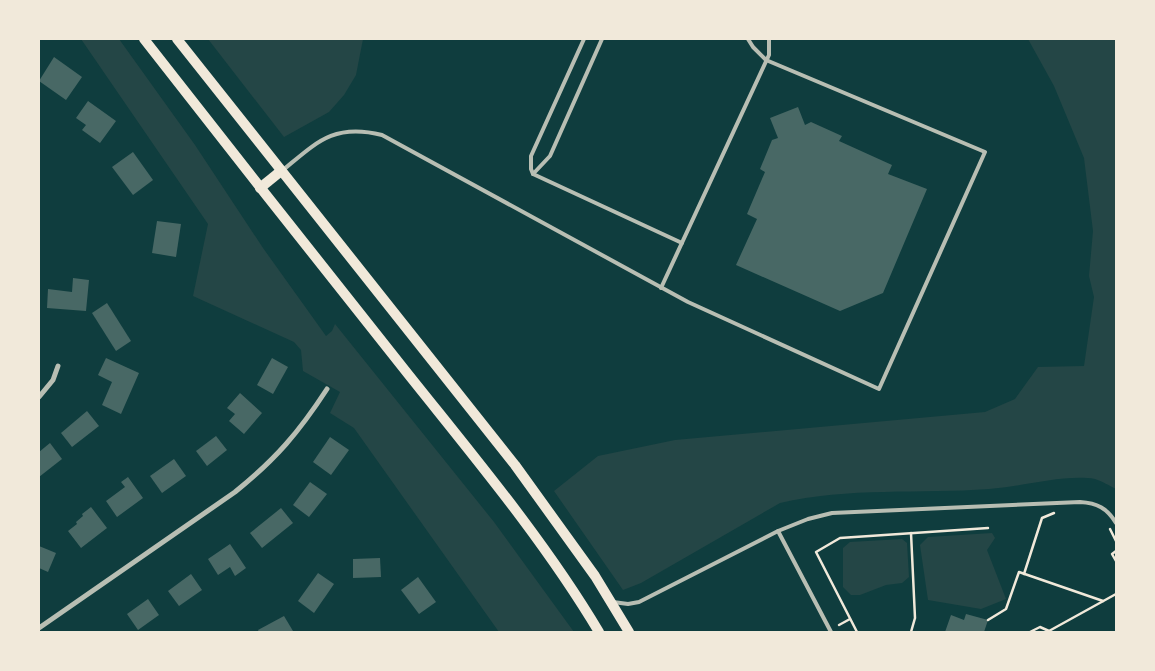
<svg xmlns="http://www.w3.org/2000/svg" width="1155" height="671" viewBox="0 0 1155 671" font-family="Arial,sans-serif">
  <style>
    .green { fill: #244646 }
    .building { fill: #486865 }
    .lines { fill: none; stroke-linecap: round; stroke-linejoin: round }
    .path { stroke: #f1e9da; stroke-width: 2.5 }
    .service { stroke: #b8beb3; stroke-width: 4 }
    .minor { stroke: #b8beb3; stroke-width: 5 }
    .secondary { stroke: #f1e9da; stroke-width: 10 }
  </style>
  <rect width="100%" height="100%" fill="#0f3d3e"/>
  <g class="green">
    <path d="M81,39H119L195,145L263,248L326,336L332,331L335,324L494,522L574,632H499L354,428L330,413L340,392L303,371L301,350L294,342L193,296L208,224Z"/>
    <path d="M208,39H363L356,75L344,95L329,112L284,137Z"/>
    <path d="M1028,39H1116V489C1110,486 1102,481 1095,479C1064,474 1021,487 989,489C920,494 848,487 780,503L641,583L623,590L554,491L598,456L675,440L985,412L1015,399L1038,367L1084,366L1094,297L1089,276L1093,231L1084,158L1054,86Z"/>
    <path d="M992,533L995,538L987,550L1006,599L981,609L928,600L920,545L928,537Z"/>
    <path d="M902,539L907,543L909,577L902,583L886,585L860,595H851L843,587V548L850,542Z"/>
  </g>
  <g class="building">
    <path d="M54,57L82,77L66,100L39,81Z"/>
    <path d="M88,101L116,121L100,143L82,130L86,125L76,118Z"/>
    <path d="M798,107L805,125L811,122L842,136L839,141L892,165L888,174L927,189L883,293L840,311L736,265L757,219L747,214L765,172L760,169L772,140L778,138L770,118Z"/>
    <path d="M133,152L153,180L133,195L112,167Z"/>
    <path d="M157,221L181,224L176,257L152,253Z"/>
    <path d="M73,278L89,280L86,311L47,308L48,289L72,292Z"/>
    <path d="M107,303L131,341L116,351L92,313Z"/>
    <path d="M106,358L139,373L121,414L102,405L112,382L98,375Z"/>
    <path d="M272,358L288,367L273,394L257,385Z"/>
    <path d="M240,393L262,413L244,434L229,421L235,414L227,408Z"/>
    <path d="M87,411L99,426L72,447L61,433Z"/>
    <path d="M216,436L227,450L207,466L196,451Z"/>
    <path d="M330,437L349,450L331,475L313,462Z"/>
    <path d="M50,443L62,459L39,477V452Z"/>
    <path d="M174,459L186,476L162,493L150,476Z"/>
    <path d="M128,477L143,498L117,517L106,501L125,487L121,482Z"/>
    <path d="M310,482L327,494L309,517L293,505Z"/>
    <path d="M91,507L107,528L81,548L68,531L77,524L76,522L83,516L82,514Z"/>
    <path d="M281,508L293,523L262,548L250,533Z"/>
    <path d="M230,544L246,568L235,576L230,567L218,575L208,559Z"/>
    <path d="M39,546L56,553L48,572L39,568Z"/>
    <path d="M380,558L381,577L353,578V559Z"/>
    <path d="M318,573L334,584L314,613L298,601Z"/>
    <path d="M191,574L202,590L179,606L168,591Z"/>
    <path d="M418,577L436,602L419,614L401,590Z"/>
    <path d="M148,599L159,615L138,630L127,614Z"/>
    <path d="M966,614L988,620L984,632H945L951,615L964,620Z"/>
    <path d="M284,616L293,631L259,632L258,630Z"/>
  </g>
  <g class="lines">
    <g class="path">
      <path d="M1110,529L1116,541"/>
      <path d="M1116,551L1112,554L1116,561"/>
      <path d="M1024,574L1042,518L1054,513"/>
      <path d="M988,620L1006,609L1019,572L1103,601"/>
      <path d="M839,625L850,619"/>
      <path d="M857,632L816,552L840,538L988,528"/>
      <path d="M911,632L915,618L911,533"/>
      <path d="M1030,632L1040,627L1049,631"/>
      <path d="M1050,632L1049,631L1116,594"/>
    </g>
    <g class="service">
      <path d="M584,39L531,156V169L533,174L682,243"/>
      <path d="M283,170C317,142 334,123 382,135L688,302L879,389L985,152L766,60L753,47L748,39"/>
      <path d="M533,174L550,156L602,39"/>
      <path d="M661,288L769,55V39"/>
      <path d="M778,531L831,632"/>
      <path d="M613,602L628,604L639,602L778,531L808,519L832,513L1080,502C1097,503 1107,508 1116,523"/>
    </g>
    <g class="minor">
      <path d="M39,397L53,380L58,366"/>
      <path d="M39,628L235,492C276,459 299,432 327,389"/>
    </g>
    <g class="secondary">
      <path d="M144,39C231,151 320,263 408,374C475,458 544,540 599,632"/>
      <path d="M177,39L515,465L595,576L629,632"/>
      <path d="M260,188L281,171"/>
    </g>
  </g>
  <rect width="1155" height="671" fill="none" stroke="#f1e9da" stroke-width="80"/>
</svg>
